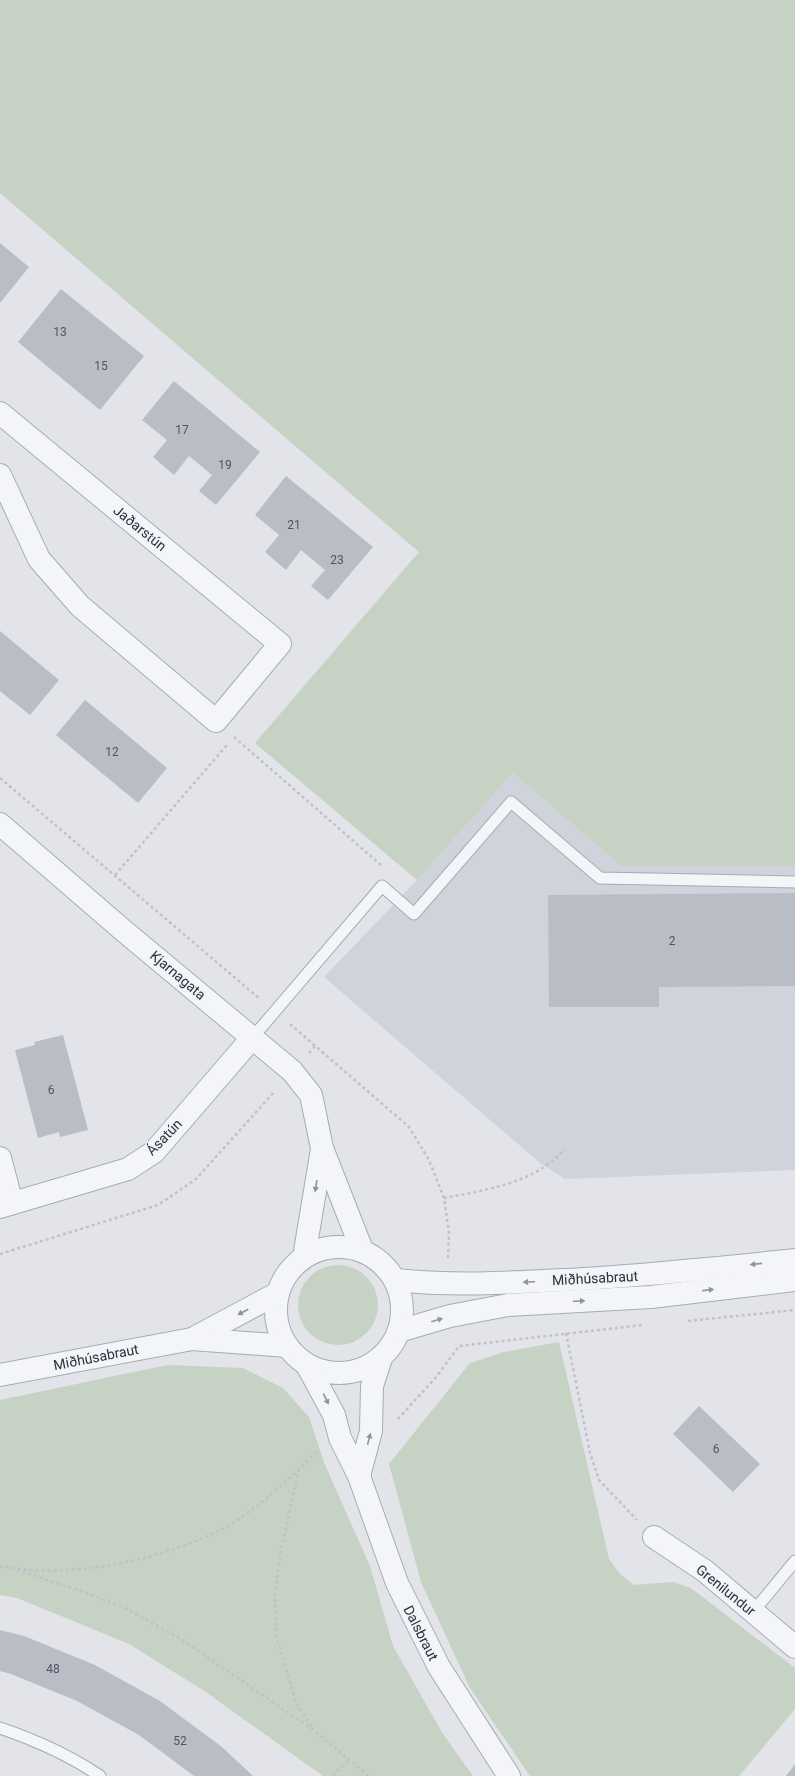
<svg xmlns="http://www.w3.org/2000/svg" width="795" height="1776" viewBox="0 0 795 1776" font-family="Roboto,sans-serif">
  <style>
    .built { fill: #d0d3db }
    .green { fill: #c6d2c3 }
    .building { fill: #b9bdc5 }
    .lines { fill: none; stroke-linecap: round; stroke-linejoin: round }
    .service-casing { stroke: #a7abb3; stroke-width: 13 }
    .minor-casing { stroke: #a7abb3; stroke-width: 24 }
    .tertiary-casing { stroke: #a7abb3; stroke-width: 24 }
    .path { stroke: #c0c2c8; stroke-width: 2.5; stroke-dasharray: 3 3; stroke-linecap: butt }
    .service { stroke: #f4f5f8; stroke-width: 11 }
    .minor { stroke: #f4f5f8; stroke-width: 22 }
    .tertiary { stroke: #f4f5f8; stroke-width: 22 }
    .oneway { fill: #90939c }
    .labels { text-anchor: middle; stroke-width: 3; stroke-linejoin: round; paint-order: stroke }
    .number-label { font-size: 12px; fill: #4e5461 }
    .street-label { font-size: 14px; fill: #2b3140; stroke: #f1f3f7 }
  </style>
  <rect width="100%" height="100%" fill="#e2e4e9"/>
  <path class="built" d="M513,773L621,866H795V1170L565,1179L540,1163L324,977L417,880Z"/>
  <g class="green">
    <path d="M0,0H795V866H621L513,773L417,880L255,743L419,552L0,193Z"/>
    <circle cx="338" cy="1305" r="40"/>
    <path d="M559,1342L609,1559L620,1574L634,1585L673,1582L691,1588L795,1668V1709L739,1776H530L470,1688L421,1582L389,1464L470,1363L504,1352Z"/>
    <path d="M167,1365L243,1368L283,1388L309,1417L325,1465L370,1566L393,1646L443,1734L473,1776H323L206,1692L129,1644L17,1598L0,1595V1400Z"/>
  </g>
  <g class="building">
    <path d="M0,243L29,267L0,303Z"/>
    <path d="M61,289L144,356L100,410L18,342Z"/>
    <path d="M174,381L260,452L216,505L199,491L212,475L189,456L174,475L153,457L167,440L142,420Z"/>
    <path d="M286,476L373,547L328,600L311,586L325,570L301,550L286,570L265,552L279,535L255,515Z"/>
    <path d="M0,631L59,680L30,715L0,691Z"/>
    <path d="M85,700L167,768L138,803L56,735Z"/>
    <path d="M795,893V986L659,987V1007H549L548,895Z"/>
    <path d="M63,1035L88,1130L60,1137L59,1132L38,1138L15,1050L35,1045L34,1042Z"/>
    <path d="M699,1406L760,1464L733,1492L673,1434Z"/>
    <path d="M0,1630L24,1636L95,1665L160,1701L222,1747L253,1776H194L139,1735L77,1701L11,1674L0,1671Z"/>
    <path d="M795,1764V1776H786Z"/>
  </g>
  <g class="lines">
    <g class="service-casing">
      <g id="service">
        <path d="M253,1037L382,886L414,914L511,802L600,878L795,882"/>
        <path d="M753,1612L795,1561"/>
        <path d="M0,1728C35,1740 69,1755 100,1776"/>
      </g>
    </g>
    <g class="minor-casing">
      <g id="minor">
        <path d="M0,413L280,644L216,721L80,606L39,559L0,475"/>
        <path d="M0,1158L12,1203"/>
        <path d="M0,1207L128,1169L154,1152L253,1037"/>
        <path d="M654,1537L705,1571L795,1647"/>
      </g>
    </g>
    <g class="tertiary-casing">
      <g id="tertiary">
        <path d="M0,824L124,931L292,1071L311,1095L322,1148L362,1250"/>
        <circle cx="339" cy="1310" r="63"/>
        <path d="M304,1257L322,1149"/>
        <path d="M395,1280C452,1286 508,1283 565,1280C642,1276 718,1268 795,1260"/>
        <path d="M399,1331L450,1316L508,1305L651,1297L795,1280"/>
        <path d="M192,1339L278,1293"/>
        <path d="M307,1365L334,1415L340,1438L359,1476L397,1583L439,1667L509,1776"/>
        <path d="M0,1375L192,1339L287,1346"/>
        <path d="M359,1476L371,1431L372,1386L381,1358"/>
      </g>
    </g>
    <g class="path">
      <path d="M234,737L381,865"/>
      <path d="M0,778L260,999"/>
      <path d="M115,875L227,745"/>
      <path d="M290,1024L409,1127L429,1160L444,1198L449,1233L448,1258"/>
      <path d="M309,1053L315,1046"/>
      <path d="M444,1198C486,1190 535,1183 565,1149"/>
      <path d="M0,1254L158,1205L196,1179L275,1091"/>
      <path d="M688,1321L795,1310"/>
      <path d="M566,1333L590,1453L599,1480L637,1520"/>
      <path d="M398,1419L437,1376L459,1346L643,1325"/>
      <path d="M299,1469L281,1550L275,1593L276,1635L296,1703L313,1729"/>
      <path d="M0,1566C69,1580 163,1560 224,1528C260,1508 289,1478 318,1451"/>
      <path d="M17,1570L87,1593L125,1608L181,1639L315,1731L368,1776"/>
      <path d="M333,1776L348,1760"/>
    </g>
    <use href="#service" class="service"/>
    <use href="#minor" class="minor"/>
    <use href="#tertiary" class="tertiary"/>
  </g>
  <defs><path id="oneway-solid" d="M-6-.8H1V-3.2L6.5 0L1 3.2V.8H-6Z"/></defs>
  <g class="oneway">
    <use href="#oneway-solid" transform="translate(316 1186) rotate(99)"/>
    <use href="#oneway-solid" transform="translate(756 1264) rotate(174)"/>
    <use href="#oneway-solid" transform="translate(529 1282) rotate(177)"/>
    <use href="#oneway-solid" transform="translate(708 1290) rotate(-7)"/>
    <use href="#oneway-solid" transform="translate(579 1301) rotate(-3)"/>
    <use href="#oneway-solid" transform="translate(243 1312) rotate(152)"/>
    <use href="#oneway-solid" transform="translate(437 1320) rotate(-16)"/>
    <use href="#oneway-solid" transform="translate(326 1399) rotate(64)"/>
    <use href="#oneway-solid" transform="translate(369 1439) rotate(-76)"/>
  </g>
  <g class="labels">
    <g class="number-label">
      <text x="60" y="336">13</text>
      <text x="101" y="370">15</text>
      <text x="182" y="434">17</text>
      <text x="225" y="469">19</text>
      <text x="294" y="529">21</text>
      <text x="337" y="564">23</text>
      <text x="112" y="756">12</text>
      <text x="672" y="945">2</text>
      <text x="51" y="1094">6</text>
      <text x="716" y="1453">6</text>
      <text x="53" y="1673">48</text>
      <text x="180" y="1745">52</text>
    </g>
    <g class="street-label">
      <text transform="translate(140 528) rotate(39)" y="5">Jaðarstún</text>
      <text transform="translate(178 975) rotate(40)" y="5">Kjarnagata</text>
      <text transform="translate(164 1137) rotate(-46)" y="5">Ásatún</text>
      <text transform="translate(595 1278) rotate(-3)" y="5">Miðhúsabraut</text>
      <text transform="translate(96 1357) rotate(-11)" y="5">Miðhúsabraut</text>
      <text transform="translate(726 1590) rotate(39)" y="5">Grenilundur</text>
      <text transform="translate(421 1633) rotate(63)" y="5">Dalsbraut</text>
    </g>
  </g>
</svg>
